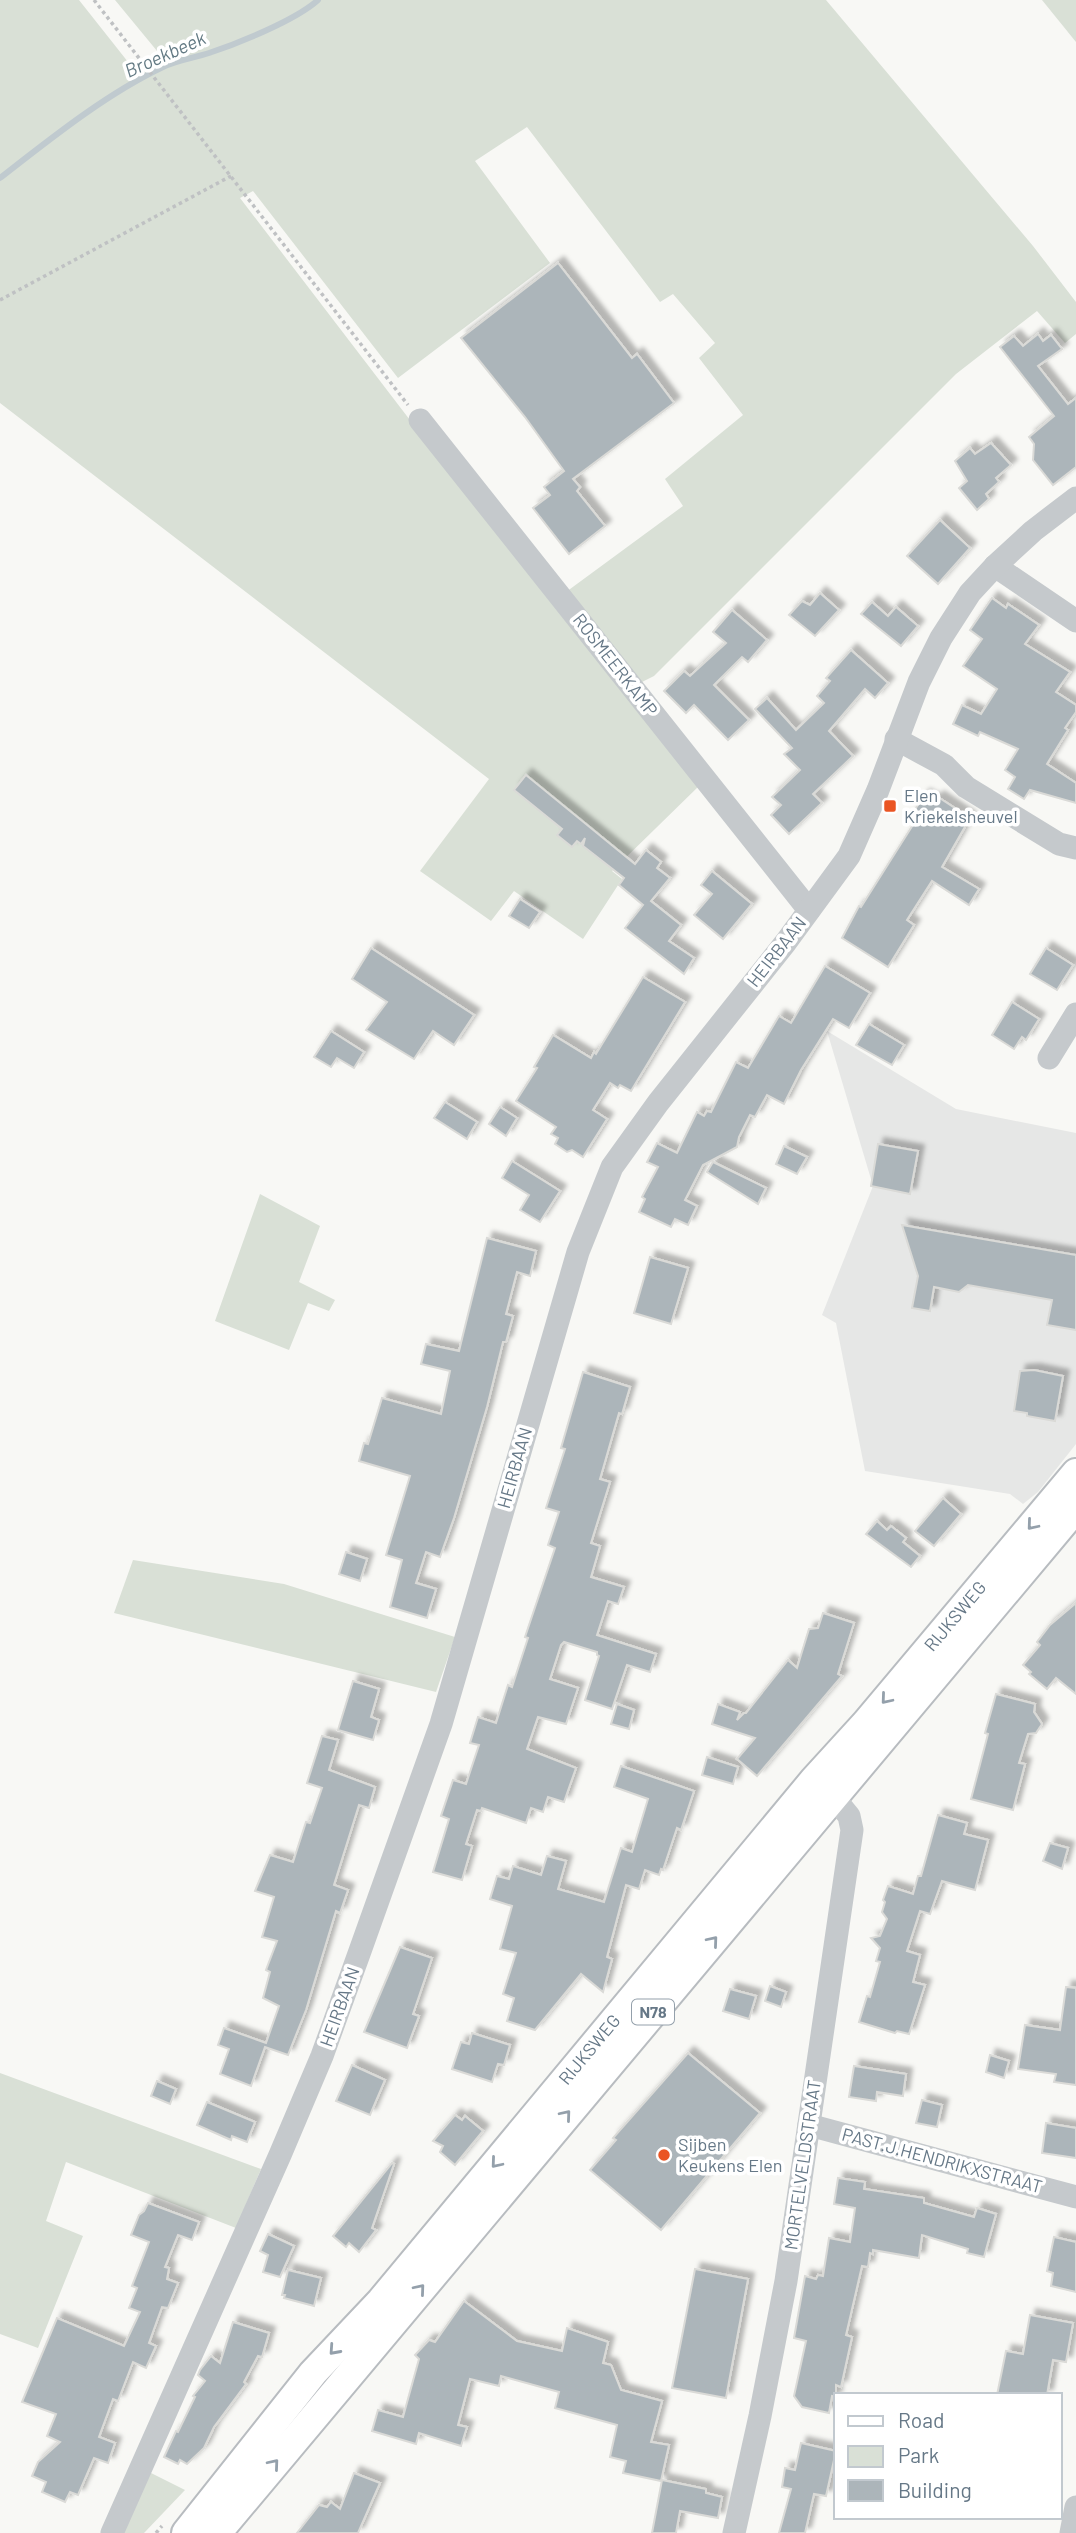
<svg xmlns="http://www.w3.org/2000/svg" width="1076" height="2533" viewBox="0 0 1076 2533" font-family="Barlow,sans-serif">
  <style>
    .built { fill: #e6e7e6 }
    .green { fill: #d9e0d6 }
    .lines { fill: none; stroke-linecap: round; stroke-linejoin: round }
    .stream { stroke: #c0cacf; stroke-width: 6 }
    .building { fill: #acb5ba; stroke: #dadad7; stroke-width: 2; filter: url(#shadow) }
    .major-casing { stroke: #b8bcc0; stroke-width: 32 }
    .path { stroke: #bfc1c3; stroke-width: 3.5; stroke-dasharray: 3.5 3.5; stroke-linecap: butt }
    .minor { stroke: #c5c9cc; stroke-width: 23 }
    .major { stroke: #fff; stroke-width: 28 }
    .oneway { stroke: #94a0ab }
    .poi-dot { fill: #ea5523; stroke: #fff; stroke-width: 2.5 }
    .labels { text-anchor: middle; stroke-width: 7; stroke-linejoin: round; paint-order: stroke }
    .shield { fill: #fff; stroke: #94a0ab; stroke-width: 2 }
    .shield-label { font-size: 16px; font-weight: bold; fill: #667887 }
    .street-label { font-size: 18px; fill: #667887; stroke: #fff }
    .poi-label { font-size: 18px; fill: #667887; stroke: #fff; text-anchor: start }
    .water-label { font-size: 19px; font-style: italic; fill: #627983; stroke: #fff }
  </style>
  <defs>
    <filter id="shadow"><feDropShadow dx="6" dy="-6" stdDeviation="2" flood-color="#0004"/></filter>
  </defs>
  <rect width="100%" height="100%" fill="#f8f8f5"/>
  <path class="built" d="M827,1031L956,1109L1076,1133V1444L1038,1492L1023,1504L1010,1494L865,1471L836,1323L822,1315L873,1186Z"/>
  <g class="green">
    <path d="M0,0H79L132,67L162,57L115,0H826L1033,246L1076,302V334L1065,343L1037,311L956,374L654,676L642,682L566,592L683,506L665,479L743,415L699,358L715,343L673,294L660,302L527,127L475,161L550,263L398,378L253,191L240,198L439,458L699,786L612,871L622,879L583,939L514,891L491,921L420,871L489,779L0,403Z"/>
    <path d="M1042,0H1076V42Z"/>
    <path d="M260,1194L320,1226L299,1282L335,1300L329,1311L308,1303L289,1350L215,1321Z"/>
    <path d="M133,1560L284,1584L455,1637L436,1692L114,1613Z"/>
    <path d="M0,2073L261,2169L236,2228L66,2162L46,2221L83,2236L38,2348L0,2334Z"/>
    <path d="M147,2471L185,2490L144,2533H120Z"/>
  </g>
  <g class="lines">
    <path class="stream" d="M0,178C50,139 106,94 163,67C177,60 194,58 209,53C239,43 296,20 318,0"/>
  </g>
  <g class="building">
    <path d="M558,263L632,358L637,354L674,403L573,479L580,487L577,491L605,526L569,554L533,508L550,495L544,487L564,471L525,417L461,338Z"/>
    <path d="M1038,334L1043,341L1051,335L1062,349L1038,366L1068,404L1076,398V467L1053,485L1033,460L1034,444L1029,437L1054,416L1000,347L1014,336L1023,346Z"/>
    <path d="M991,443L1011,465L996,478L999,482L986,494L989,499L977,510L959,488L967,481L955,461L970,448L975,454Z"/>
    <path d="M940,520L970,548L938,584L907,556Z"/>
    <path d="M820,593L839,610L815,636L789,615L802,601L810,605Z"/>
    <path d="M992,598L1006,608L1008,604L1039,625L1025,644L1070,672L1056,692L1076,705V712L1065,728L1068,730L1047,764L1076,783V803L1030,790L1024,799L1008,789L1015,777L1005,770L1018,749L980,732L978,736L953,724L962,705L981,714L997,689L963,666L982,639L970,630Z"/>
    <path d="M872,602L888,616L896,607L918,626L901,646L861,614Z"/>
    <path d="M732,610L767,640L748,662L742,657L714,685L749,720L728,740L694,705L686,713L664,691L684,671L690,676L726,643L713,632Z"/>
    <path d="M851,650L888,683L875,698L865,689L829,731L853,756L813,794L822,803L789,834L771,815L781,805L772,797L800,770L784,754L792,748L755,709L767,698L796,730L824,703L817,696L830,681L826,678Z"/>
    <path d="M526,775L635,864L646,850L661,862L657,868L670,878L651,901L681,925L669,941L694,958L684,974L625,928L643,905L619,885L624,878L583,846L585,838L581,844L577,841L572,847L557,835L562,829L514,790Z"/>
    <path d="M924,795L935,801L938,797L970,818L942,867L979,889L969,905L932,881L907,920L914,925L888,967L842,938L859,906L861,907L916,820L911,816Z"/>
    <path d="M712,871L752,904L723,939L694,915L712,894L701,885Z"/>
    <path d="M520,899L540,912L529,928L509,916Z"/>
    <path d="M371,948L474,1015L454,1045L433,1031L414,1059L366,1030L387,1002L352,979Z"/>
    <path d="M1046,948L1073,965L1057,990L1030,974Z"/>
    <path d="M825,966L870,993L849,1028L833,1019L801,1070L784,1104L767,1095L755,1117L750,1115L739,1137L737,1147L703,1165L685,1200L697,1206L688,1225L675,1219L671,1227L639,1212L645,1199L642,1197L658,1167L647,1162L657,1143L677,1153L697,1112L704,1116L707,1111L711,1112L736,1062L748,1068L779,1016L791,1023Z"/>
    <path d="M643,977L685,1002L631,1091L620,1085L618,1088L610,1083L593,1110L607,1119L583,1157L572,1150L567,1152L555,1144L558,1138L551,1134L556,1127L516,1101L537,1068L534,1067L553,1035L591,1058L594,1052L596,1054Z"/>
    <path d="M1012,1002L1039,1019L1026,1040L1022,1037L1014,1049L992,1035Z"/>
    <path d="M869,1024L904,1045L892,1065L856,1045Z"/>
    <path d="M331,1031L364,1052L354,1068L337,1058L331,1067L314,1057Z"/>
    <path d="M445,1102L477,1122L467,1139L434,1118Z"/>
    <path d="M500,1107L517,1118L506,1136L489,1124Z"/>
    <path d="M878,1144L918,1151L910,1194L871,1186Z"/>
    <path d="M784,1146L807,1157L797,1174L776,1164Z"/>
    <path d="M512,1161L560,1191L540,1222L520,1210L529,1195L502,1178Z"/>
    <path d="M713,1162L766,1188L758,1204L707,1172Z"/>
    <path d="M902,1225L1076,1255V1330L1047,1325L1052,1300L968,1285L959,1292L934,1287L930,1311L912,1308L918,1276Z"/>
    <path d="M487,1238L536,1251L530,1276L517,1272L506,1314L513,1316L506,1342H503L487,1407L454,1518L440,1557L426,1552L416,1583L436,1589L427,1618L390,1607L402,1560L386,1555L410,1476L359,1461L364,1443L368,1444L382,1398L441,1414L450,1371L421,1364L426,1344L459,1351Z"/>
    <path d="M650,1257L688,1268L671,1324L634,1313Z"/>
    <path d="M1034,1370L1063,1376L1055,1421L1027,1416V1413L1014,1411L1020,1371Z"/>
    <path d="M583,1372L630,1387L622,1414L619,1413L600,1479L610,1482L591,1543L600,1546L591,1577L624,1587L618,1604L608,1601L597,1635L656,1654L650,1672L627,1665L612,1709L585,1700L599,1656L597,1655V1652L564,1642L561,1645L550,1679L578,1688L566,1724L538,1717L527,1749L576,1768L564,1802L548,1797L543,1812L531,1808L526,1823L482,1808L481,1811L477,1810L466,1844L472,1846L462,1880L433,1872L449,1819L441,1816L453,1780L466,1784L479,1745L470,1743L478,1717L496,1723L508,1685L512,1687L528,1638L525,1637L555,1548L548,1545L559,1512L546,1508L565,1449L561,1448Z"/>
    <path d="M943,1498L961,1514L934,1546L915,1531Z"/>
    <path d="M877,1521L887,1530L891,1526L906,1538L903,1542L920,1556L911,1567L866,1534Z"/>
    <path d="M346,1552L367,1559L360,1581L339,1574Z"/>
    <path d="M1076,1603V1694L1056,1678L1047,1689L1029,1674L1031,1672L1023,1665L1040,1645L1037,1642L1050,1625Z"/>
    <path d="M823,1613L854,1623L838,1674L842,1676L757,1776L737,1759L755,1738L712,1724L718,1704L740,1712L737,1720L744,1713H746L788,1660L797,1668L809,1629L818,1628Z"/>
    <path d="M353,1681L379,1689L371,1717L379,1720L373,1740L338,1730Z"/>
    <path d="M996,1694L1035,1704L1034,1712L1042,1724L1036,1733L1028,1734L1019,1763L1025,1764L1013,1810L971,1799L988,1734L985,1733Z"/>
    <path d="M617,1704L634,1710L629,1729L611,1724Z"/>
    <path d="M322,1736L338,1740L329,1770L375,1787L369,1808L359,1805L334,1885L348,1890L340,1913L336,1911L306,2010L288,2055L265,2047L251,2086L220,2074L229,2049L218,2045L224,2028L266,2043L279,2006L263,1998L270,1972L266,1970L277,1941L262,1937L274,1897L255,1891L270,1855L293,1862L306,1822L310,1823L322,1788L307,1783Z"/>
    <path d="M707,1757L738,1767L733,1784L702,1775Z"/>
    <path d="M621,1766L694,1791L681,1830L677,1828L663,1870L661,1869L659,1875L645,1870L639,1889L626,1885L607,1957L612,1959L603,1992L581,1974L535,2030L507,2021L514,1998L503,1994L516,1953L500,1949L512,1906L490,1899L497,1876L509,1879L513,1866L541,1875L547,1856L566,1861L558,1889L604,1902L621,1848L632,1852L648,1799L614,1787Z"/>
    <path d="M938,1815L967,1823L964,1834L988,1840L975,1890L942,1881L930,1914L920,1911L907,1951L920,1955L913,1982L925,1985L909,2034L897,2031L895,2033L859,2022L867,1996L870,1997L880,1962L876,1961L880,1948L871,1938L880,1936L887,1919L882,1912L885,1902L883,1900L888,1886L913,1894L918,1876H921Z"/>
    <path d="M1050,1843L1068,1848L1062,1869L1043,1861Z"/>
    <path d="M400,1947L432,1958L413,2014L419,2016L407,2048L364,2032Z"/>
    <path d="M770,1986L786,1992L781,2007L765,2001Z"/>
    <path d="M1066,1987L1076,1988V2085L1054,2082L1056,2074L1018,2069L1025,2025L1060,2030Z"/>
    <path d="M730,1989L756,1996L749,2019L723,2011Z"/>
    <path d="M472,2033L510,2045L504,2065L498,2064L492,2082L452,2069L461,2042L469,2044Z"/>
    <path d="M688,2053L760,2113L661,2230L590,2170L616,2140L613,2138Z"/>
    <path d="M990,2055L1009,2061L1004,2078L986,2072Z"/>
    <path d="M352,2065L385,2080L370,2115L336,2101Z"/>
    <path d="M854,2066L906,2074L903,2096L877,2092L876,2101L849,2097Z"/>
    <path d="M157,2081L176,2089L170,2104L151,2096Z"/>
    <path d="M922,2100L942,2105L937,2127L916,2123Z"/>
    <path d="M207,2102L255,2122L247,2142L232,2136L231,2140L197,2125Z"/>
    <path d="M455,2115L462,2120L465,2116L483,2131L455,2165L440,2152L443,2146L433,2141Z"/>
    <path d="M1046,2123L1076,2128V2158L1042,2153Z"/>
    <path d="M392,2163L394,2164L372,2228L376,2230L359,2252L349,2243L346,2247L333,2236Z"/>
    <path d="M838,2178L865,2182L864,2189L924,2198V2203L974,2217L977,2208L996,2214L984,2257L967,2253L968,2249L922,2235L919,2258L873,2250V2254L870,2253L868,2267L862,2266L846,2335L852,2337L841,2387L836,2385V2397L832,2396L829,2413L802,2407L794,2396L806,2341L794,2338L805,2276L816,2279L818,2275L823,2276L829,2238L850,2242L855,2208L834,2204Z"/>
    <path d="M148,2203L199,2222L192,2240L178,2235L165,2267L169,2268L167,2279L178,2283L168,2308L162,2307L149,2343L156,2346L146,2368L133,2362L118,2401L113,2399L99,2437L115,2443L108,2463L94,2458L78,2495L70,2492L65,2502L42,2492L46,2482L32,2476L38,2462L60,2442L47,2436L56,2414L22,2402L57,2318L124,2346L140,2312L129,2308L137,2288L132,2286L149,2242L131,2235L139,2215L144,2211Z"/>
    <path d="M268,2234L294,2246L280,2277L263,2272L268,2255L260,2251Z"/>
    <path d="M1054,2237L1076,2242V2292L1051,2286L1053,2273L1047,2271Z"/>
    <path d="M695,2269L748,2279L726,2398L672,2388Z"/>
    <path d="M288,2270L321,2278L314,2306L284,2298L285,2295H282Z"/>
    <path d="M464,2301L517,2341L562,2351L567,2328L608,2342L603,2363L611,2365L621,2390L662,2401L651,2442L669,2445L661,2481L623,2473L626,2461L610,2457L617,2425L555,2408L559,2392L501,2376L499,2386L470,2379L458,2425L467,2427L461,2446L419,2433L416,2444L372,2431L378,2410L403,2417L419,2359L415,2355L429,2340L435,2342Z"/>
    <path d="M1030,2315L1073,2323L1066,2362L1053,2360L1047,2395H997L1006,2351L1023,2354Z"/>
    <path d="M233,2322L269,2333L262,2357L258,2356L244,2382L246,2384L214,2427L204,2448L187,2464L180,2460L178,2464L164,2457L176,2431L178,2432L195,2397L193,2396L205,2381L198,2375L200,2370L211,2356L220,2363Z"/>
    <path d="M801,2443L836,2451L826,2496L814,2494L805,2533H779L791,2489L782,2487L785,2468L795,2470Z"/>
    <path d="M354,2473L380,2483L358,2533H297L319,2505L327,2507L331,2502L340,2509Z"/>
    <path d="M662,2480L706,2489V2493L722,2497L718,2518L680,2511L676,2533H652Z"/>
  </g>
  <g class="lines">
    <g class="major-casing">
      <g id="major">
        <path id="s1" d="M186,2533L313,2373L381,2301L814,1780L866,1723L1076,1473"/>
        <path d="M217,2533L1076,1508"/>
      </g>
    </g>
    <g class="path">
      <path d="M94,0L408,405"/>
      <path d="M0,300L231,176"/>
      <path d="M156,2533L162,2526"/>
    </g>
    <g class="minor">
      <path d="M420,420L809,910"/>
      <path d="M995,566L1076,621"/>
      <path d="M896,739L944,765L966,787L1059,844L1076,848"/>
      <path d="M1049,1058L1076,1014"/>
      <path d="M809,2125L1076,2197"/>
      <path d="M112,2533L280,2155L322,2056L360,1951L441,1724L578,1252L612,1167L658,1103L786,942L849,856L878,790L919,682L941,638L970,593L995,566L1033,531L1076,498"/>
      <path d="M734,2533L760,2416L786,2281L852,1830L849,1816L835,1799"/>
      <path d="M1071,2533L1076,2507"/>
    </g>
    <use href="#major" class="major"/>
  </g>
  <defs><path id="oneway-chevron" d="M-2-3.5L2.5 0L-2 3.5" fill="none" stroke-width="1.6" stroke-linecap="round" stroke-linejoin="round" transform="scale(1.75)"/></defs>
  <g class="oneway">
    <use href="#oneway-chevron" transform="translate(1032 1525) rotate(130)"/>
    <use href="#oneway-chevron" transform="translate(886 1699) rotate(130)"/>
    <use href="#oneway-chevron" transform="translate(713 1941) rotate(-50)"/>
    <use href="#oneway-chevron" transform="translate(566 2115) rotate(-50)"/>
    <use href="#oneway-chevron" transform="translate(496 2163) rotate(130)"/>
    <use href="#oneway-chevron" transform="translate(420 2289) rotate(-50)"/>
    <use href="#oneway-chevron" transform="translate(334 2350) rotate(132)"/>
    <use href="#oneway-chevron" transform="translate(274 2464) rotate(-50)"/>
  </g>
  <g class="poi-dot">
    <rect x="883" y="799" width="14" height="14" rx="3.5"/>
    <circle cx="664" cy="2155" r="7"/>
  </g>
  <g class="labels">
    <rect class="shield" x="632" y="1999.5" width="42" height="25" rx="5"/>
    <g class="shield-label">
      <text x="653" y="2018">N78</text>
    </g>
    <g class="street-label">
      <text transform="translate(615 665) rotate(52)" y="6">ROSMEERKAMP</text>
      <text transform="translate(777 952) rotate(-52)" y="6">HEIRBAAN</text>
      <text transform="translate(515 1468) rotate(-74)" y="6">HEIRBAAN</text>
      <text dy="6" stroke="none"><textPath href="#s1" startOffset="1197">RIJKSWEG</textPath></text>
      <text transform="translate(340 2007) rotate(-70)" y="6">HEIRBAAN</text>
      <text dy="6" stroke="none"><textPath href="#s1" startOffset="630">RIJKSWEG</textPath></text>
      <text transform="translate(942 2161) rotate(15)" y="6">PAST.J.HENDRIKXSTRAAT</text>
      <text transform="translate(803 2165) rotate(-82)" y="6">MORTELVELDSTRAAT</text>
    </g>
    <g class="poi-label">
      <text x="904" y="802">Elen<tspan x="904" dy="21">Kriekelsheuvel</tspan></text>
      <text x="678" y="2151">Sijben<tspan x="678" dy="21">Keukens Elen</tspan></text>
    </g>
    <g class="water-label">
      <text transform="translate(165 54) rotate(-24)" y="7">Broekbeek</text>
    </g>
  </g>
  <rect x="834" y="2393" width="228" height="126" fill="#ffffff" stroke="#c2c9cf" stroke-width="2"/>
  <rect x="848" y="2416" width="35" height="10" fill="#ffffff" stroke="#c2c9cf" stroke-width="2"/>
  <text x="898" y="2428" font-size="21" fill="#667887">Road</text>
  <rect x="848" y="2446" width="35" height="21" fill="#d9e0d6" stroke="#c2c9cf" stroke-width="2"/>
  <text x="898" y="2463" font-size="21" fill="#667887">Park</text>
  <rect x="848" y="2480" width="35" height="21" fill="#acb5ba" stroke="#c2c9cf" stroke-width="2"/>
  <text x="898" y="2498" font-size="21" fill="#667887">Building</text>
</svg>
